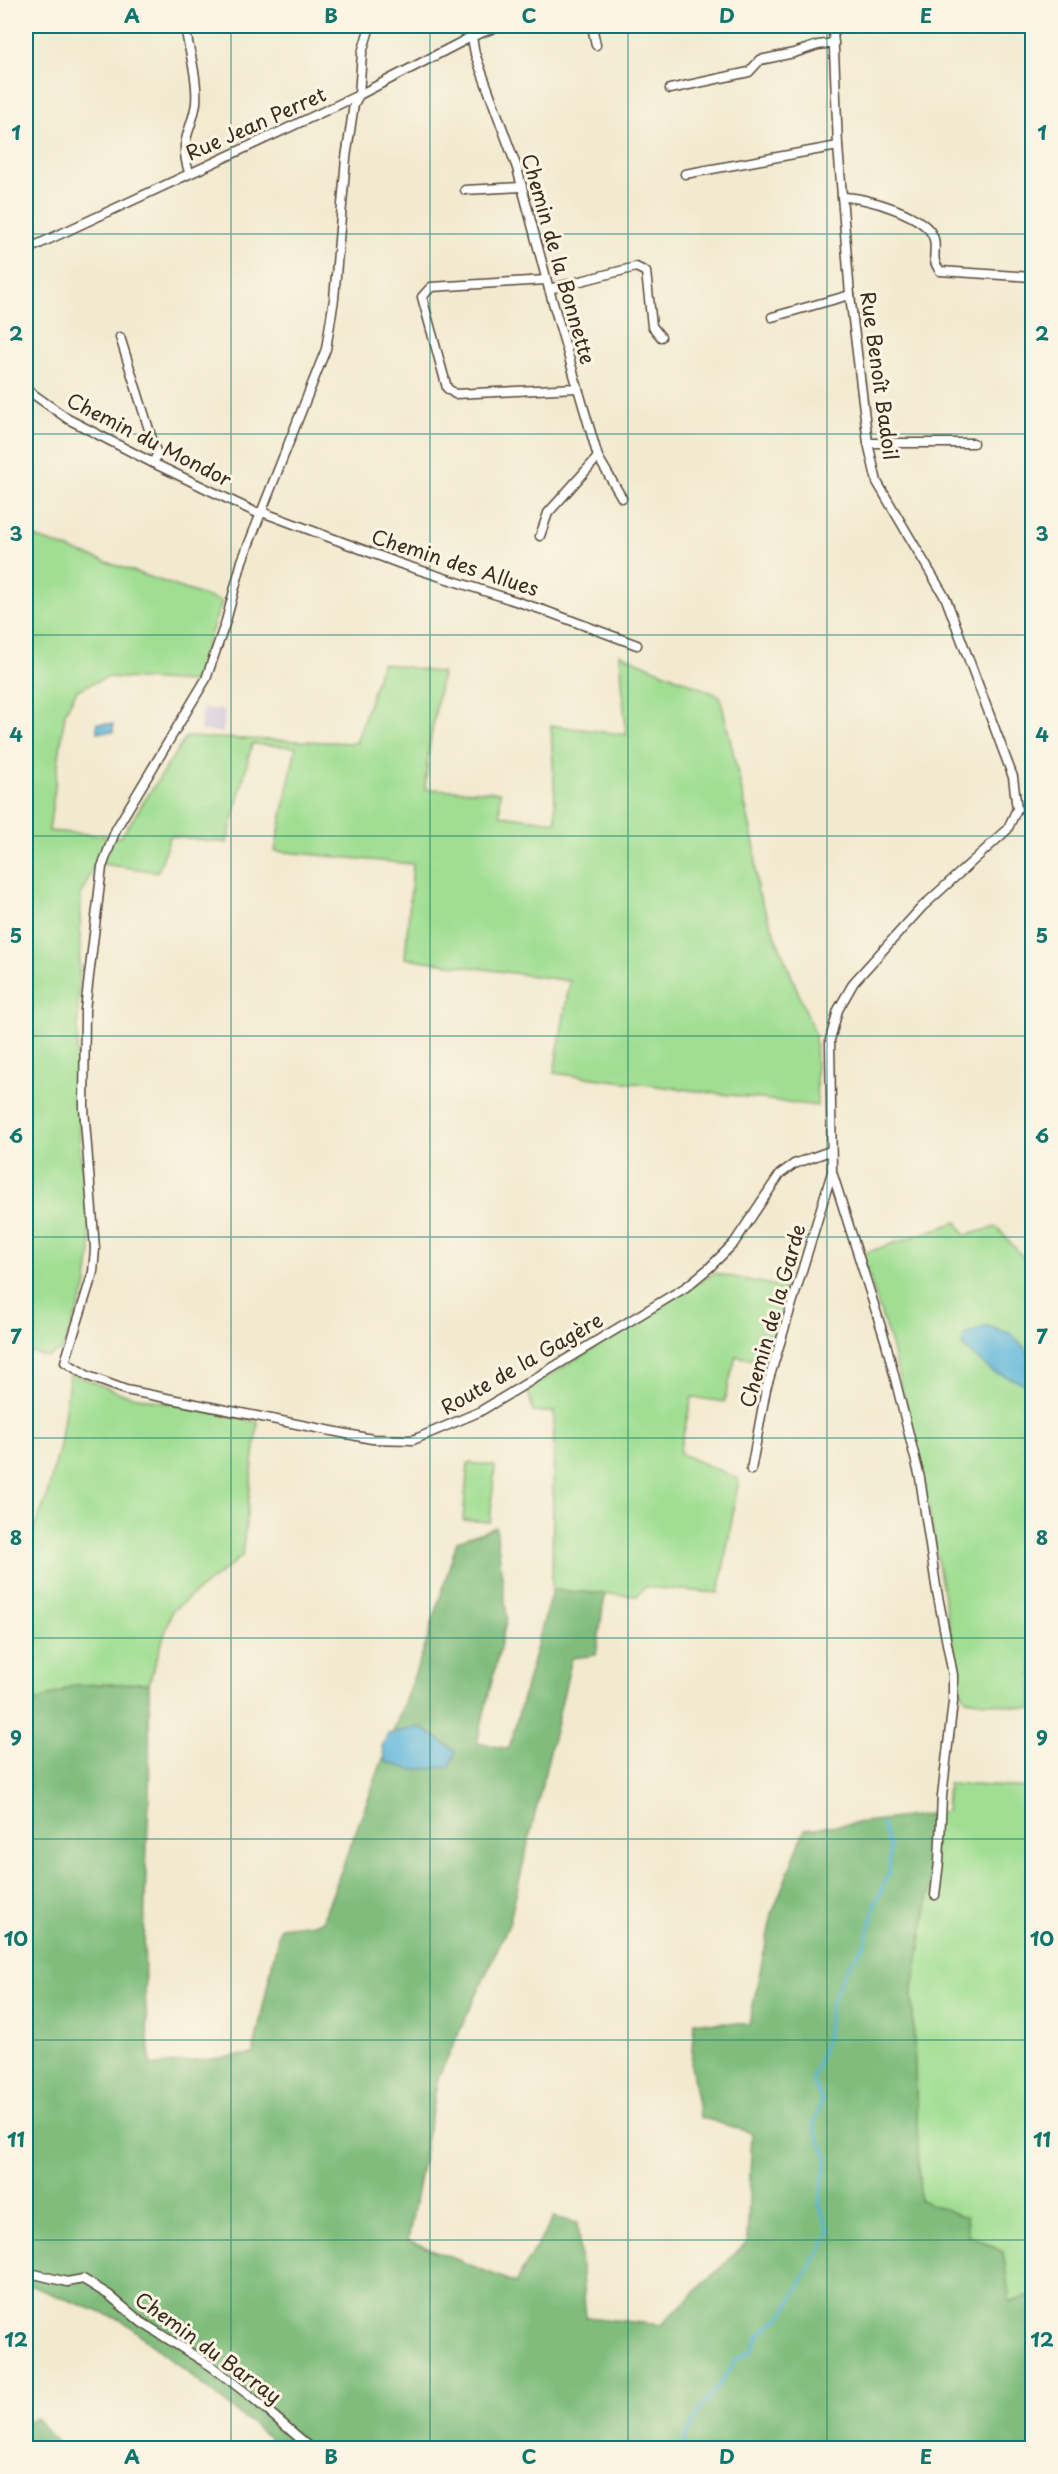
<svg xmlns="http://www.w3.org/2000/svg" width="1058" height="2474" viewBox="0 0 1058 2474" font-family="'Playpen Sans',sans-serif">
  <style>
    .industrial { fill: #c8bfd8 }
    .green { fill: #a0de93; stroke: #6e8458; stroke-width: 1.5 }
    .forest { fill: #80bd7d; stroke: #5e744e; stroke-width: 1.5 }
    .water { fill: #5db6da; stroke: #4c707c; stroke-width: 1.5 }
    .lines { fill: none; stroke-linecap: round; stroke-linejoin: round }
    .stream { stroke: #5db6da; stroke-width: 3 }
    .minor-casing { stroke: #564739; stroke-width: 11 }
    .minor { stroke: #fff; stroke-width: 8 }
    .grid { fill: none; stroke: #0f766e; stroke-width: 1.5; stroke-opacity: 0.55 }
    .labels { text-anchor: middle; stroke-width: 6; stroke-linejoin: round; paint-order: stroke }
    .street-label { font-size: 20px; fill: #3b2a1e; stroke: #fcf5e5 }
    .neatline { fill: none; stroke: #0f766e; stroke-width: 2 }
    .grid-label { font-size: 20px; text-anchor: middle; font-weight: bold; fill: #0f766e }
  </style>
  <rect width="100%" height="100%" fill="#fcf5e5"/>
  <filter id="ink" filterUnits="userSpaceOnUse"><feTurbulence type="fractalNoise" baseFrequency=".0167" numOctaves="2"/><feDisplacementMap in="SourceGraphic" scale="12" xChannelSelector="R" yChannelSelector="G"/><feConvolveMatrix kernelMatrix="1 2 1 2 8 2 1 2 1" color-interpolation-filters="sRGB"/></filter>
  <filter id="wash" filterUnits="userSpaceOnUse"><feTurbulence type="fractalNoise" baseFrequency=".008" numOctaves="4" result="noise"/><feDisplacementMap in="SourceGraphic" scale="24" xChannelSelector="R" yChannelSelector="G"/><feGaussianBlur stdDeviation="1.35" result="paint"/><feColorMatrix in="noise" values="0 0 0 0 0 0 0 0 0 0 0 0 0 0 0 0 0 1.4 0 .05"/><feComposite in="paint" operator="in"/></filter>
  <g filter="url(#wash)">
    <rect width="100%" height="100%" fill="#f2ead0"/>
    <path class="industrial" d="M202,708L225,710L223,733L200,730Z"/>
    <g class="green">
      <path d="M26,534L222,602L193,682L107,677L77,690L65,713L49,831L121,837L186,737L356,743L382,663L442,673L429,748L425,789L500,792V815L556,822L551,725L626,735L620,654L720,696L755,848L757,890L815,1034L817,1106L554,1073L570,981L405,958L413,864L275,851L296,747L252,744L227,843L170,836L158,872L96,863L81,894L77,1062L80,1149L91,1250L86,1289L62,1350L47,1357L26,1350V1299L28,1292L26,1291Z"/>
      <path d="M957,1222L965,1235L997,1227L1032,1268V1709L966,1699L960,1689L923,1478L891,1345L862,1254Z"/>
      <path d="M714,1273L791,1289L769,1363L736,1356L724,1402L692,1397L679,1453L739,1479L719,1593L645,1587L637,1596L552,1590L554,1412H533L528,1389Z"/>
      <path d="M70,1373L123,1394L258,1422L242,1556L172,1611L149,1683L75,1685L26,1706V1549L45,1502L60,1446Z"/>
      <path d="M468,1463L495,1466L490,1522L463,1520Z"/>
      <path d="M948,1784L1032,1788V2296L1010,2303L1003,2252L968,2234L920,2201L912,1994L934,1864L931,1814L946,1811Z"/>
    </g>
    <g class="forest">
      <path d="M496,1527L507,1618L477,1743L509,1749L552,1590L605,1594L596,1655L572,1658L509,1924L438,2078L408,2240L515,2283L554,2217L577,2223L586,2317L661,2325L747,2242L752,2133L700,2117L691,2065L694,2022L749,2024L772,1914L805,1829L931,1814L934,1864L912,1994L920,2200L966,2217L968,2234L1003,2252L1010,2302L1032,2296V2448H282L123,2321L26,2284V1706L75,1685L149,1683C149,1722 150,1762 149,1801C145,1890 140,1978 151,2066L253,2054L280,1927L322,1922L426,1644L457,1541Z"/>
      <path d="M36,2418L62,2448H26V2424Z"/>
    </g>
    <g class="water">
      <path d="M97,723L113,724V732H97Z"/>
      <path d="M987,1326L1012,1334L1032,1356V1387L992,1371L962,1346L964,1335Z"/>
      <path d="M420,1727L456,1751L450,1767L412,1770L385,1761L382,1746L388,1734Z"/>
    </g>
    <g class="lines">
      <path class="stream" d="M683,2448L684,2442L700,2409L719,2386L736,2359L751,2351L761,2333L782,2316L830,2233L819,2204L827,2157L813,2125L822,2100L812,2079L825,2044L831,2003L843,1975L865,1944L876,1902L889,1874L890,1846L881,1822"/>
    </g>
  </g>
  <g filter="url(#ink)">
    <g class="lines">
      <g class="minor-casing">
        <g id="minor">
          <path d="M370,26L362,53L359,95L354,104L346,158L334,299L326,349L242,561L226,621L206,679L116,829L102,867L85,1010L84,1108L95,1249L93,1272L65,1362L88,1376L126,1390L372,1439L413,1440L479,1412L686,1287L709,1268L734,1243L780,1174L794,1164L830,1151"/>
          <path d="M470,26L475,54L517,168L549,289L598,457L622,498"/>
          <path d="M592,26L596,45"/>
          <path d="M833,26L838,146L850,295L868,443L877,482L946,599L1013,777L1017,809L1007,830L922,907L854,982L838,1010L830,1040L832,1172L886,1343L920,1478L936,1586L953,1675V1702L942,1796L939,1862L935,1895"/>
          <path d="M186,32C190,54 198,80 196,103C192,132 178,139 189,172"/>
          <path d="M670,89L749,72L760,60L794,53L818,45L834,43"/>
          <path d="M685,174L838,146"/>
          <path d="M465,190L522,187"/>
          <path d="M842,197C865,197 928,215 934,239C937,253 930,258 940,271L1032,277"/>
          <path d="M26,250L359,95L473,36L499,26"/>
          <path d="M546,280L431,287L422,297L447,388L455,394L577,388"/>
          <path d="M549,289L636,267L646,272L652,326L661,337"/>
          <path d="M772,317L850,295"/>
          <path d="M120,337L157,455L153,463"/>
          <path d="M26,389L68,419L153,463L255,512H262L401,564L543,610L637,645"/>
          <path d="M868,443H973"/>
          <path d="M540,536L548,513L598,457"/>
          <path d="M751,1470L766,1389L832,1172"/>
          <path d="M26,2272L67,2282L83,2279L109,2295L141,2322L211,2366L254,2399L311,2448"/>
        </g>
      </g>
      <use href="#minor" class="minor"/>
    </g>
  </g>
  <path class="grid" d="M231,26V2448M430,26V2448M628,26V2448M827,26V2448M26,234H1032M26,434H1032M26,635H1032M26,836H1032M26,1036H1032M26,1237H1032M26,1438H1032M26,1638H1032M26,1839H1032M26,2040H1032M26,2240H1032"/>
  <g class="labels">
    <g class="street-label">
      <text transform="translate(256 124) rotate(-24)" y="7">Rue Jean Perret</text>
      <text transform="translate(558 259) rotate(74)" y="7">Chemin de la Bonnette</text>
      <text transform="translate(879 376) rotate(82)" y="7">Rue Benoît Badoil</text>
      <text transform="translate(149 440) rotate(27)" y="7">Chemin du Mondor</text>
      <text transform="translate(455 563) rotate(18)" y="7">Chemin des Allues</text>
      <text transform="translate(773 1316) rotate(-74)" y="7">Chemin de la Garde</text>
      <text transform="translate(522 1364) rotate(-30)" y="7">Route de la Gagère</text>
      <text transform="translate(208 2348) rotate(36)" y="7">Chemin du Barray</text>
    </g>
  </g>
  <rect width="1058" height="2474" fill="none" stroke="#fcf5e5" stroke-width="66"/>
  <rect x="33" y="33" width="992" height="2408" class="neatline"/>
  <g class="grid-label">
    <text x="132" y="23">A</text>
    <text x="331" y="23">B</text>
    <text x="529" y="23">C</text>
    <text x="727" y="23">D</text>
    <text x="926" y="23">E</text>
    <text x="16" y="140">1</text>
    <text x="1042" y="140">1</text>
    <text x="16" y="341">2</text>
    <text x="1042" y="341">2</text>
    <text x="16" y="541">3</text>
    <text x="1042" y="541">3</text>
    <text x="16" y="742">4</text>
    <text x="1042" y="742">4</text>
    <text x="16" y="943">5</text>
    <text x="1042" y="943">5</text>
    <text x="16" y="1143">6</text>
    <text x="1042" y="1143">6</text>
    <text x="16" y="1344">7</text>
    <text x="1042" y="1344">7</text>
    <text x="16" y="1545">8</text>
    <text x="1042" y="1545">8</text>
    <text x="16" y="1745">9</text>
    <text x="1042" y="1745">9</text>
    <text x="16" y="1946">10</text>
    <text x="1042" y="1946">10</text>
    <text x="16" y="2147">11</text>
    <text x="1042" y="2147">11</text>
    <text x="16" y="2347">12</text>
    <text x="1042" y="2347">12</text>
    <text x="132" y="2464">A</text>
    <text x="331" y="2464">B</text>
    <text x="529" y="2464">C</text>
    <text x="727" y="2464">D</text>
    <text x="926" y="2464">E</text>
  </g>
</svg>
